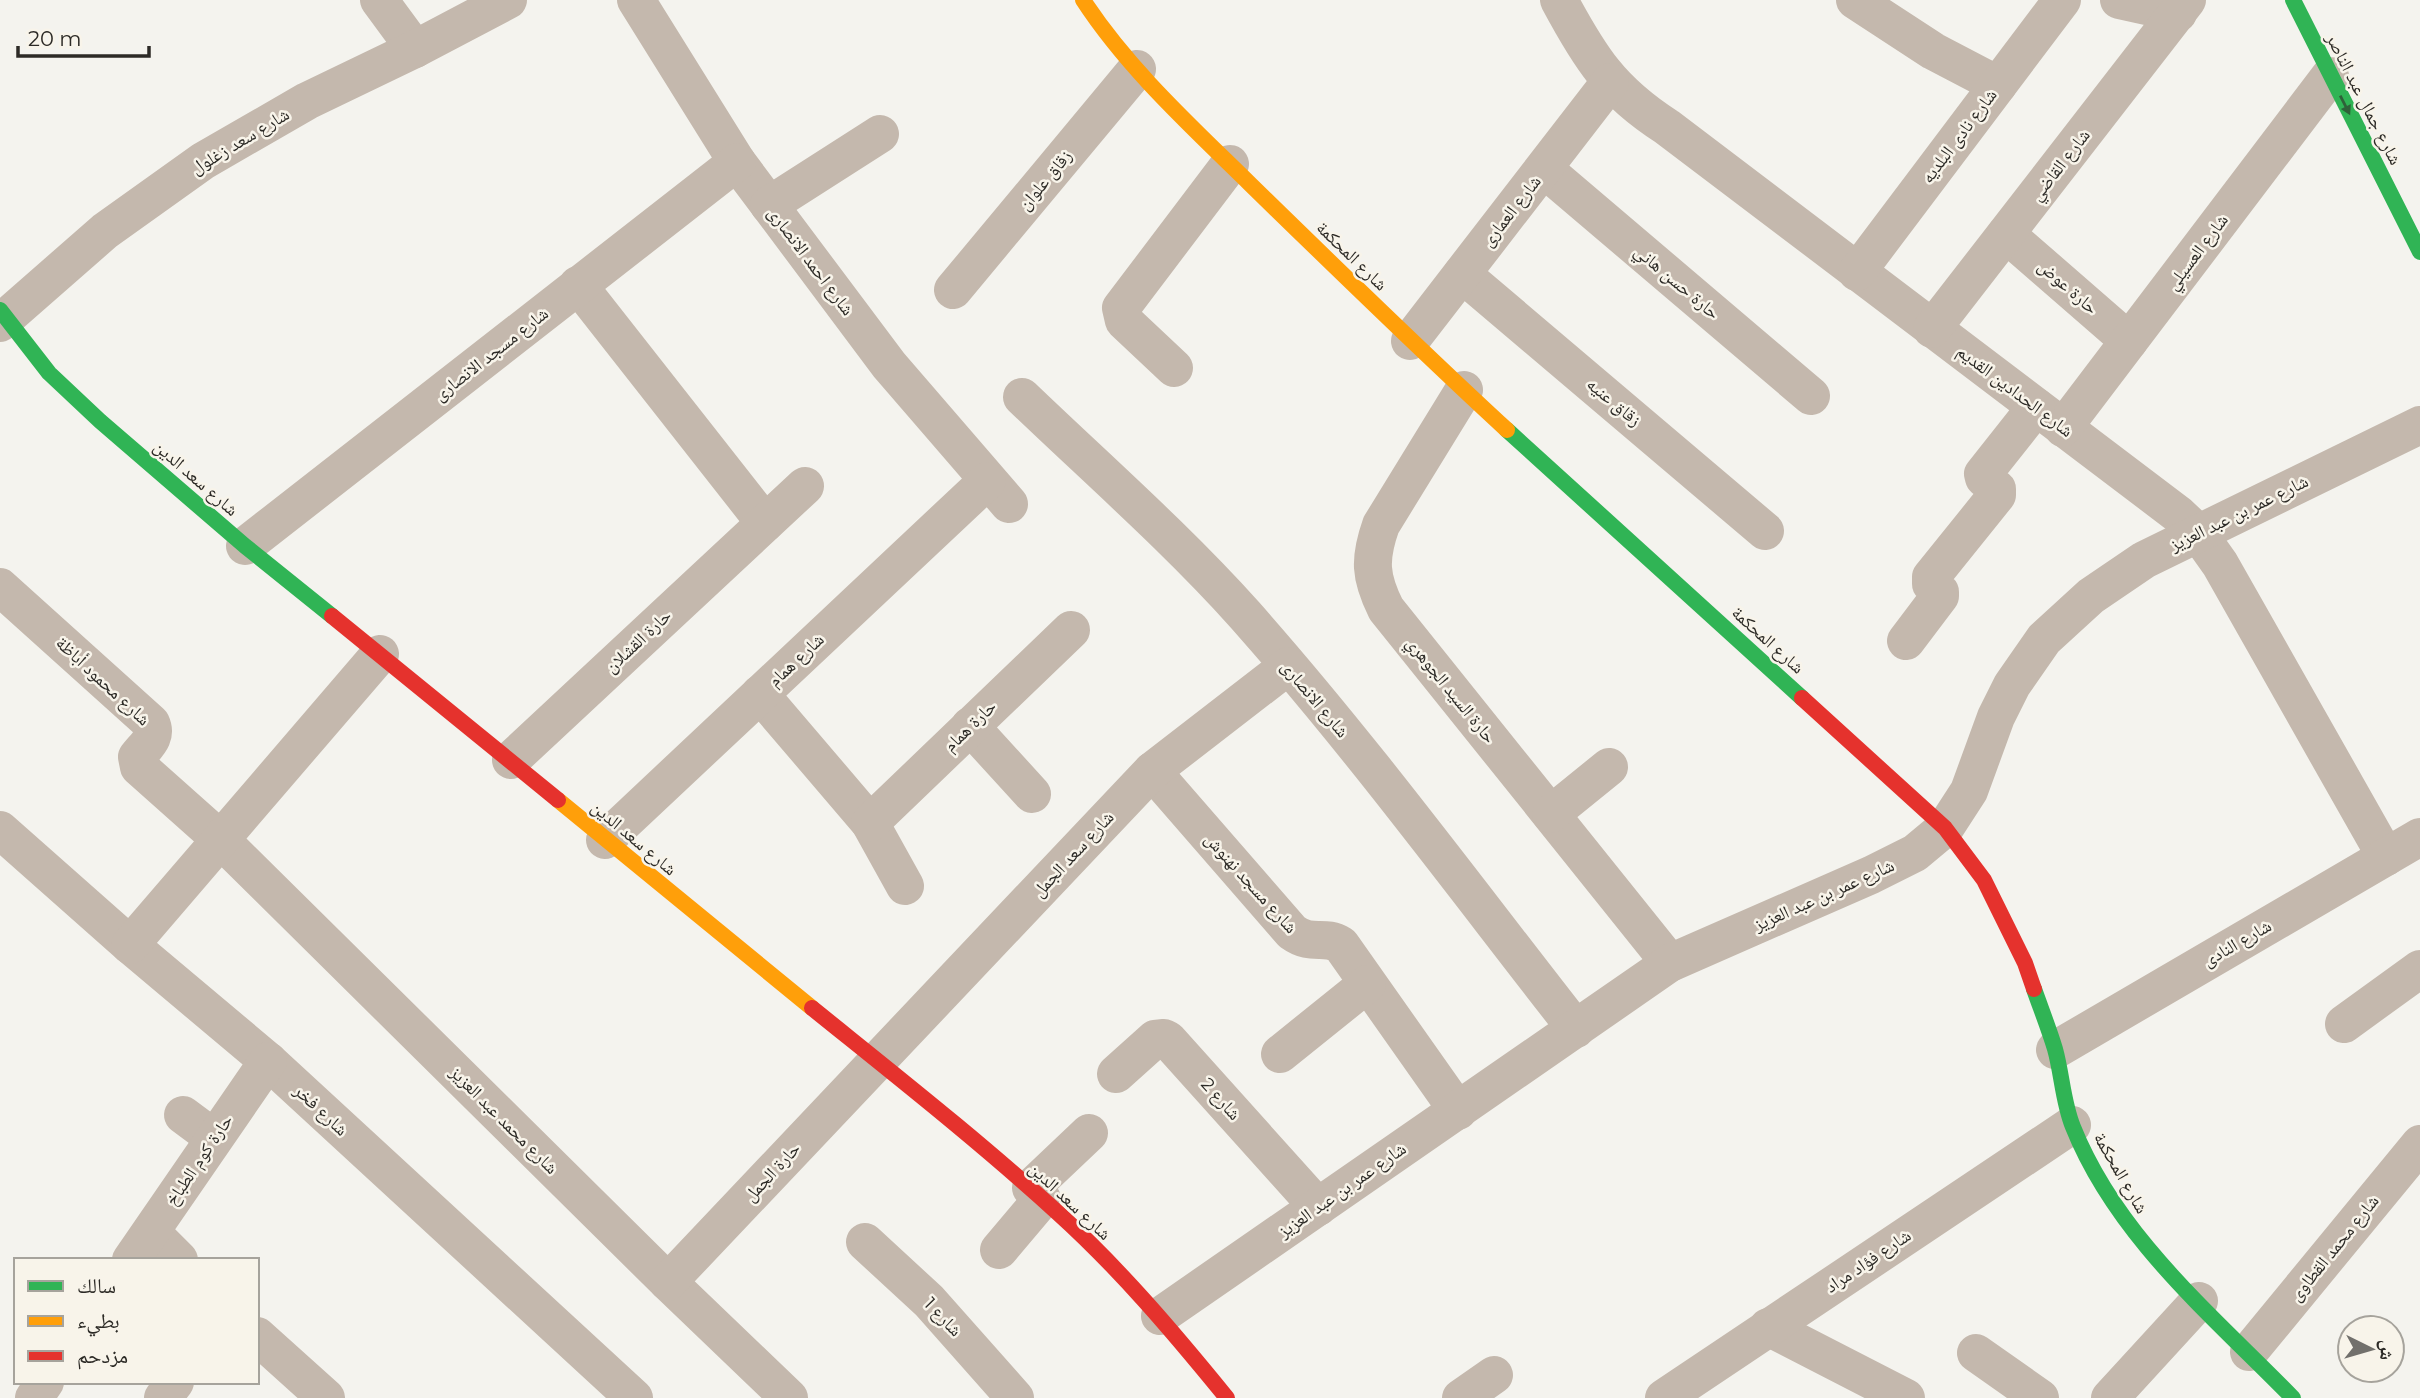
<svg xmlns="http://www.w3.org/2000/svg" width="2420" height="1398" viewBox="0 0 2420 1398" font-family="Montserrat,'Noto Naskh Arabic',sans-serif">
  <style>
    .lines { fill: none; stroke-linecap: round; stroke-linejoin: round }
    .street { stroke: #c4b8ad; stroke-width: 38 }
    .fast { stroke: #30b455; stroke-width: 16 }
    .slow { stroke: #ff9f0a; stroke-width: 16 }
    .jam { stroke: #e5322d; stroke-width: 16 }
    .oneway { fill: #2e6139 }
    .labels { text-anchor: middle; stroke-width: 5; stroke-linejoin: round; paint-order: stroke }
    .street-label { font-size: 18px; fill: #2c2a26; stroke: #f8f4ea }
  </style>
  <rect width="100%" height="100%" fill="#f4f3ee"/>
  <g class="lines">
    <g class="street">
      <path d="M379,0L415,49"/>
      <path d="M636,0L737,162L889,365L1009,504"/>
      <path d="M1559,0C1590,58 1611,91 1667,127L2179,515L2198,533L2220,564L2386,857"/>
      <path d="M1855,0L1933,51L1998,85"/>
      <path d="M2119,0L2178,13"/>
      <path d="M1544,169L1811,396"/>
      <path d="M769,205L880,134"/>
      <path d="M2006,234L2129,341"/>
      <path d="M1857,272L2062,0"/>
      <path d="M1462,274L1765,531"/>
      <path d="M578,285L765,523"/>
      <path d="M953,290L1137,69"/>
      <path d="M0,323L105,231L203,161L307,101L415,49L508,0"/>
      <path d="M1932,329L2187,0"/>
      <path d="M1410,341L1610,82"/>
      <path d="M1174,368L1124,321L1121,308L1230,164"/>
      <path d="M1464,390L1381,525C1369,559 1370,577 1386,609L1670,963"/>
      <path d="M1022,397C1097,469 1176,538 1245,615C1362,747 1467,890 1576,1029"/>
      <path d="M2063,428L2330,76"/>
      <path d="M245,546L737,162"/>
      <path d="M0,587L151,723C158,738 145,746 137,757L139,767L221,840L668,1282L789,1398"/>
      <path d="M1906,641L1940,596V592L1931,584V577L1997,495V489L1984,478L1983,474L2036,407"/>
      <path d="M760,694L870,823L905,886"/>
      <path d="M970,726L1032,794"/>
      <path d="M511,760L805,486"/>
      <path d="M1152,771L1292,932C1313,947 1323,934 1341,945L1458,1111"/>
      <path d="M1551,814L1609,767"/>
      <path d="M870,823L1071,630"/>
      <path d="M0,830L130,945L268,1061L634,1398"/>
      <path d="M605,840L987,481"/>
      <path d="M130,945L380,654"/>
      <path d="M2344,1024L2420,969"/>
      <path d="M2055,1050L2420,837"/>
      <path d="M1280,1054L1367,984"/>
      <path d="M1116,1074L1155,1039L1164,1038L1168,1040L1318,1207"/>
      <path d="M183,1115L214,1138"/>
      <path d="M1031,1188L1089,1133"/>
      <path d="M151,1232L179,1260"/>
      <path d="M865,1242L929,1301L1015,1398"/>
      <path d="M999,1250L1042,1199"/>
      <path d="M131,1260L268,1061"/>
      <path d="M668,1282L1152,771L1288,666"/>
      <path d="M1160,1316L1670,963L1871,875L1915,853L1945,828L1969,791L1996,717L2012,685L2044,639L2091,596L2144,560L2420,425"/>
      <path d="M1768,1327L1906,1398"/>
      <path d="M257,1336L326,1398"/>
      <path d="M2249,1352L2420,1144"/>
      <path d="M1976,1353L2040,1398"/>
      <path d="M34,1398L45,1382"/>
      <path d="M163,1398L175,1382"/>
      <path d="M1461,1398L1494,1375"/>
      <path d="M1664,1398L2072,1125"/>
      <path d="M2110,1398L2199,1301"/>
    </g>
    <g class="fast">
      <path d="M2293,0L2420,252"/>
      <path d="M0,310L49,373L100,421L245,546L332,616"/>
      <path d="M1507,430L1802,698"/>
      <path d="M2034,989C2041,1009 2049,1029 2055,1049C2062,1074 2063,1103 2073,1127C2117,1237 2212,1315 2293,1398"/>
    </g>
    <g class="slow">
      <path d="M1083,0C1128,69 1192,127 1250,184C1335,267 1420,350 1507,430"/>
      <path d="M558,800L812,1008"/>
    </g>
    <g class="jam">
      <path d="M332,616L558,800"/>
      <path d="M1802,698L1945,828L1984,880L2025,963L2034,989"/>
      <path d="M812,1008C895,1075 979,1141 1058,1213C1120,1269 1174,1333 1227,1398"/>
    </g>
  </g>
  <defs><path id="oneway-solid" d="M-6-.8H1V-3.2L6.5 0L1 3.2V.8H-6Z" transform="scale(1.75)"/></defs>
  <use class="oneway" href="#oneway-solid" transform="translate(2345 105) rotate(63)"/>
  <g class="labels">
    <g class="street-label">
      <text transform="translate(2364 99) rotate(63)" y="6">شارع جمال عبد الناصر</text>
      <text transform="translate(1959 136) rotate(-53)" y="6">شارع نادى البلديه</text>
      <text transform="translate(240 141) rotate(-31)" y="6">شارع سعد زغلول</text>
      <text transform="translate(2060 165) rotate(-52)" y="6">شارع القاضي</text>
      <text transform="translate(1045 180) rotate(-50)" y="6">زقاق علوان</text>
      <text transform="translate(1511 211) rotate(-52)" y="6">شارع العمارى</text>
      <text transform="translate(2197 252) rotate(-53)" y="6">شارع العسيلي</text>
      <text transform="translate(1352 256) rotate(44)" y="6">شارع المحكمة</text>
      <text transform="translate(811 261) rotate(53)" y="6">شارع احمد الانصارى</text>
      <text transform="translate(1677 282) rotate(40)" y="6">حارة حسن هاني</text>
      <text transform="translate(2068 287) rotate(41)" y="6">حارة عوض</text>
      <text transform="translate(491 354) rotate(-38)" y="6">شارع مسجد الانصارى</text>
      <text transform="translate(2015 391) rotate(37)" y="6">شارع الحدادين القديم</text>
      <text transform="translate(1614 402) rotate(40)" y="6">زقاق عنيه</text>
      <text transform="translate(196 478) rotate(41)" y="6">شارع سعد الدين</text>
      <text transform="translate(2239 513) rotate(-26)" y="6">شارع عمر بن عبد العزيز</text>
      <text transform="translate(1768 640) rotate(42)" y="6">شارع المحكمة</text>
      <text transform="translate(638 641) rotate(-43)" y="6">حارة القشلان</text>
      <text transform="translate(796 660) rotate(-43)" y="6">شارع همام</text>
      <text transform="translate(103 681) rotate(43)" y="6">شارع محمود أباظة</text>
      <text transform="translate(1451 690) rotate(51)" y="6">حارة السيد الجوهري</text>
      <text transform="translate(1315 699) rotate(50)" y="6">شارع الانصارى</text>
      <text transform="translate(970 726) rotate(-44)" y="6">حارة همام</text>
      <text transform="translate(634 838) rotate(40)" y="6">شارع سعد الدين</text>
      <text transform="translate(1073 854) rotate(-47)" y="6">شارع سعد الجمل</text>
      <text transform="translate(1251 883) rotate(48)" y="6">شارع مسجد نهنوش</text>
      <text transform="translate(1824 895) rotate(-24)" y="6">شارع عمر بن عبد العزيز</text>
      <text transform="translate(2237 943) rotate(-30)" y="6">شارع النادى</text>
      <text transform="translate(1221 1099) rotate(48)" y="6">شارع 2</text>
      <text transform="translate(321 1110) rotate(43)" y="6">شارع فخر</text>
      <text transform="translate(504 1120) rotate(45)" y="6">شارع محمد عبد العزيز</text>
      <text transform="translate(199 1160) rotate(-56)" y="6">حارة كوم الطباخ</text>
      <text transform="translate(772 1172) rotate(-47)" y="6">حارة الجمل</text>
      <text transform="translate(2121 1173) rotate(60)" y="6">شارع المحكمة</text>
      <text transform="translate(1342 1190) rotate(-35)" y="6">شارع عمر بن عبد العزيز</text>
      <text transform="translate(1070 1201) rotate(43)" y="6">شارع سعد الدين</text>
      <text transform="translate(2334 1248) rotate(-51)" y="6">شارع محمد القطاوى</text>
      <text transform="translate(1868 1261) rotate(-34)" y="6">شارع فؤاد مراد</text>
      <text transform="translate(943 1317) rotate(46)" y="6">شارع 1</text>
    </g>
  </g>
  <rect x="14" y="1258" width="245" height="126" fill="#f8f4ea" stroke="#a6a39c" stroke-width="2"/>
  <rect x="28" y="1281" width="35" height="10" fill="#30b455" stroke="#a6a39c" stroke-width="2"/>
  <text x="77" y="1293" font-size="21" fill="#2c2a26">سالك</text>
  <rect x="28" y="1316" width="35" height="10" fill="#ff9f0a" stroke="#a6a39c" stroke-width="2"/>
  <text x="77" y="1328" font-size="21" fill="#2c2a26">بطيء</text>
  <rect x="28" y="1351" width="35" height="10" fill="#e5322d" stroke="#a6a39c" stroke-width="2"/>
  <text x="77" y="1363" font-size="21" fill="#2c2a26">مزدحم</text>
  <g transform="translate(2371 1349) rotate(95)"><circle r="33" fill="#f8f4ea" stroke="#a6a39c" stroke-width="2"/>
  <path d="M0-5L12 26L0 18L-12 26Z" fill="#72706c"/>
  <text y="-10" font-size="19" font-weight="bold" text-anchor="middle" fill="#2c2a26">ش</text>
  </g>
  <path d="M18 46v10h131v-10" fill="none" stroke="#2c2a26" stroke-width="3.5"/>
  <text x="28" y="46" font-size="21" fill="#2c2a26" stroke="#f8f4ea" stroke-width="5" paint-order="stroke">20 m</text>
</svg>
